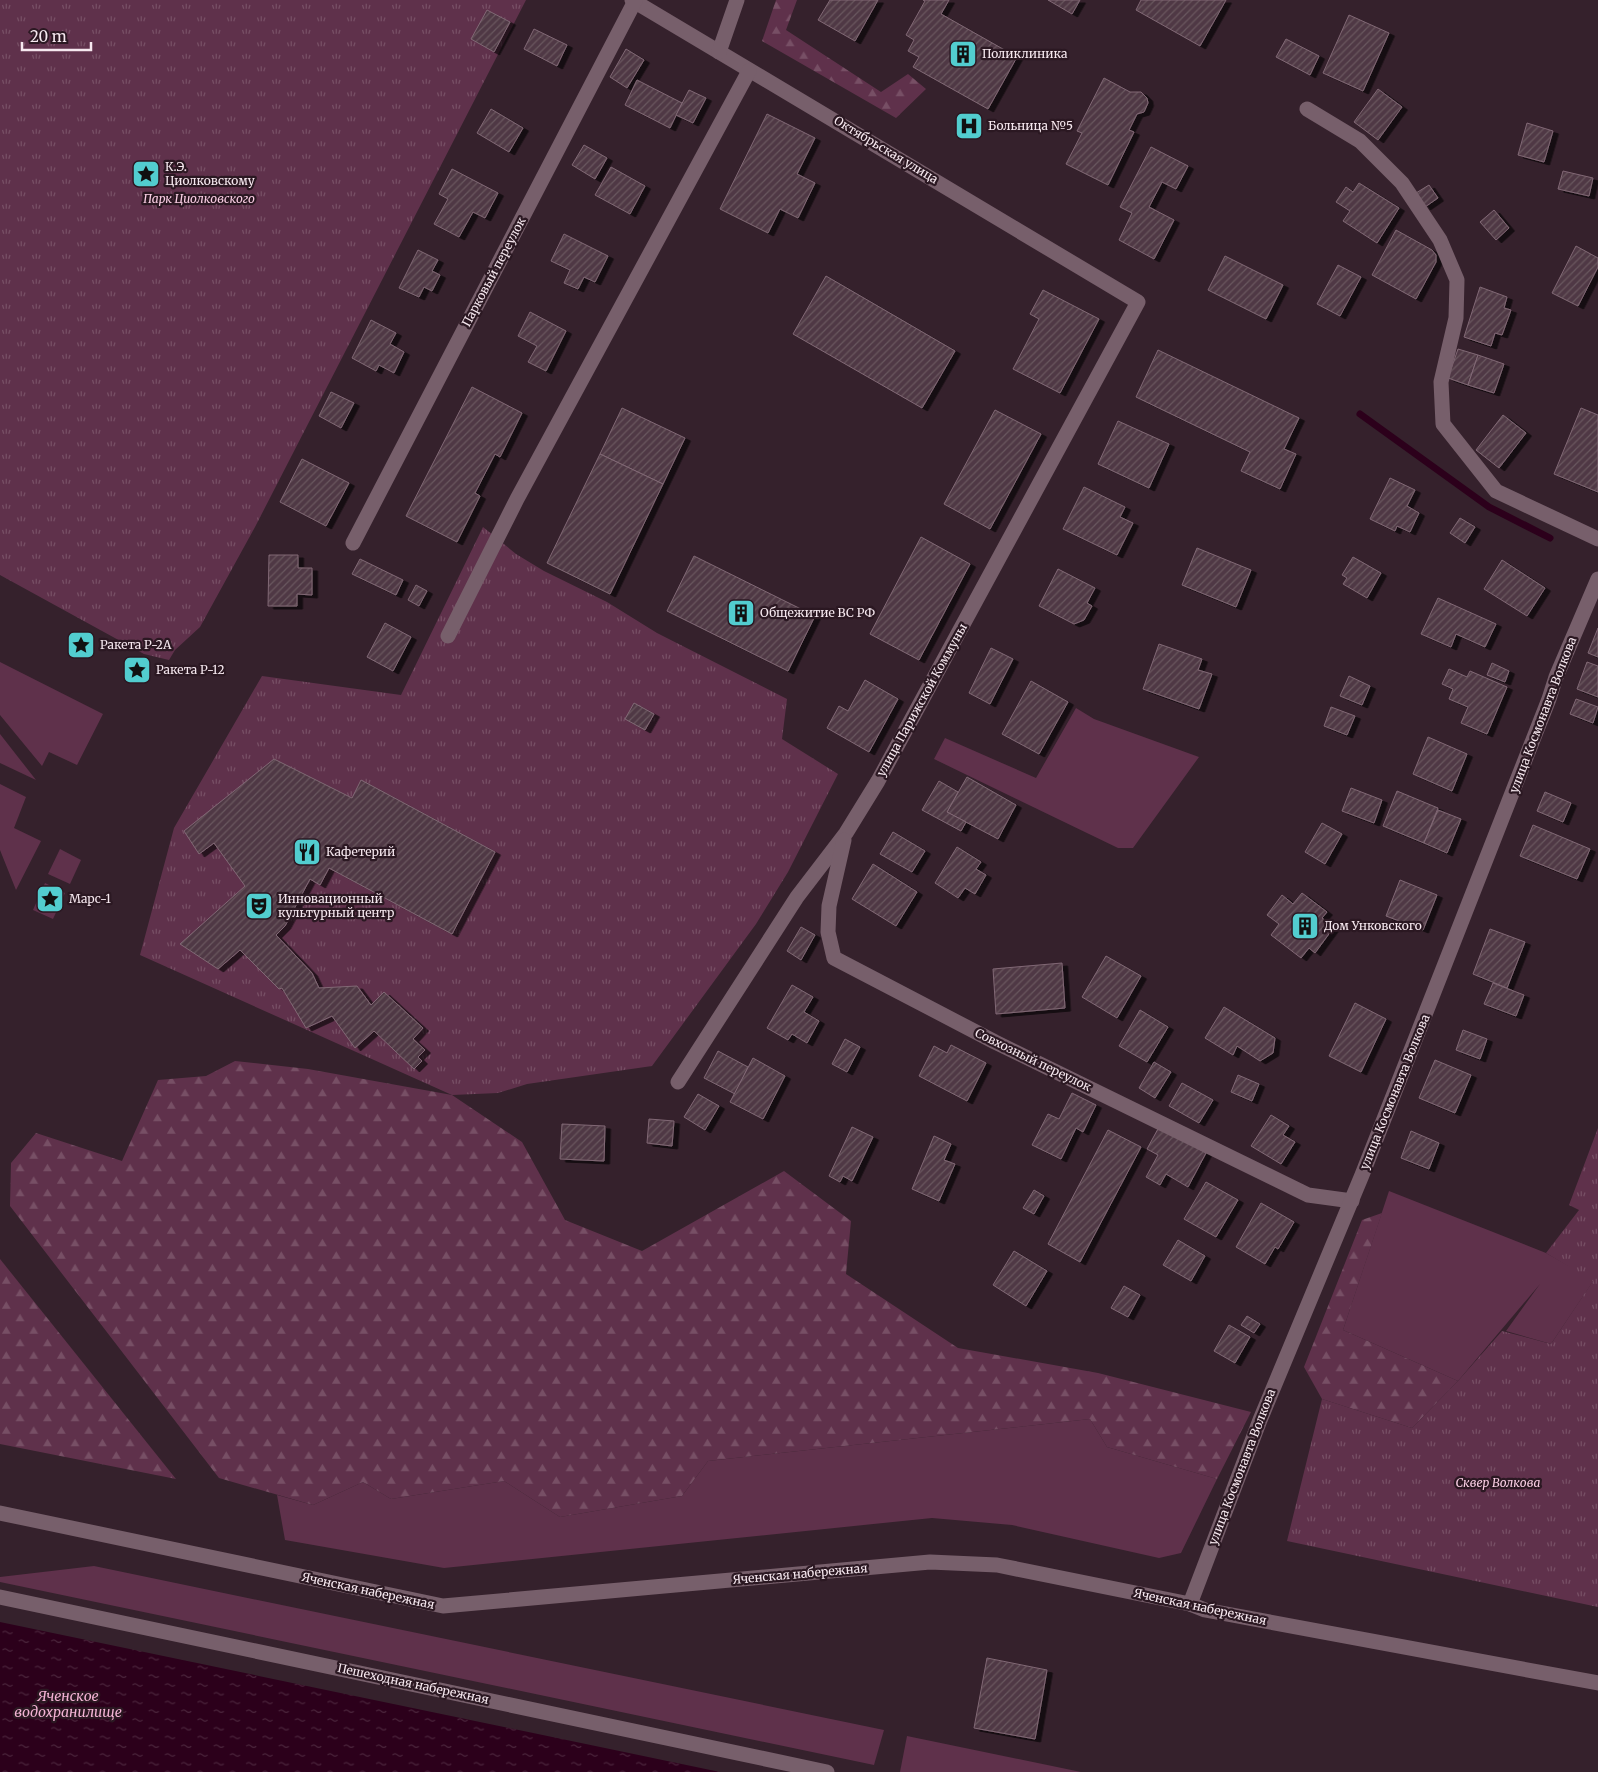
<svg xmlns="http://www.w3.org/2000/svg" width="1598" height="1772" viewBox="0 0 1598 1772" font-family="Merriweather,serif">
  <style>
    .grass { fill: #5f314b }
    .forest { fill: url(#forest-firs) }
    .park { fill: url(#park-tufts) }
    .water { fill: url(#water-ripples) }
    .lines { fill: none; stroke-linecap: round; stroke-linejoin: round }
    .stream { stroke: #2c001b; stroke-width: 7 }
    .building { fill: url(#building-hatch); stroke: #816875; filter: url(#shadow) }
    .minor { stroke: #775f6b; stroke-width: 15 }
    .labels { text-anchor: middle; stroke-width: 4.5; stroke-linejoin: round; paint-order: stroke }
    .poi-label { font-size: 12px; fill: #f6e8ef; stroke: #2b1822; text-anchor: start }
    .street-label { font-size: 12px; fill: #f6e8ef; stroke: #2b1822 }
    .park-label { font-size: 12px; font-style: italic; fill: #facee4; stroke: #2b1822 }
    .water-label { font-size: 14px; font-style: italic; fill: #f3b3d4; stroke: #2b1822 }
  </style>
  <defs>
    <pattern id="forest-firs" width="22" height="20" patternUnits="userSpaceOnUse" patternTransform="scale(1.25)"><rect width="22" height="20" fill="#5f314b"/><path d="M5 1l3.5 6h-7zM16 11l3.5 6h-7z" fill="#774f65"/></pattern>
    <pattern id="park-tufts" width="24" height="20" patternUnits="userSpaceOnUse" patternTransform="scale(1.25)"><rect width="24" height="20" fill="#5f314b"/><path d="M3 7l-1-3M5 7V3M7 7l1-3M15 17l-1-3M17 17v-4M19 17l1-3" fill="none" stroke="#774f65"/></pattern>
    <pattern id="water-ripples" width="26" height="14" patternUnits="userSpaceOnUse" patternTransform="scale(1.25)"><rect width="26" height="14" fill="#2c001b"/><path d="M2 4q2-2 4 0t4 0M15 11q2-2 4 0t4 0" fill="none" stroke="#4b253c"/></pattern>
    <pattern id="building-hatch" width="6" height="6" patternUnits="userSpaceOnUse" patternTransform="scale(1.25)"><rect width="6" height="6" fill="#4f3944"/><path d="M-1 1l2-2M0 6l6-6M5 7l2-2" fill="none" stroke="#69565f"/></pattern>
    <filter id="shadow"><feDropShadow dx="5.5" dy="3" stdDeviation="0" flood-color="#0009"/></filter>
  </defs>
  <rect width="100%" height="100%" fill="#35212c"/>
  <g class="grass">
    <path d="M0,662L103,714L77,765L49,752L42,766L0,715Z"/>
    <path d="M1076,708L1094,719L1199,757L1133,848H1118L934,759L945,738L1036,778Z"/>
    <path d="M0,734L36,780L0,763Z"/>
    <path d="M0,784L26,797L14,828L41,841L16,890L0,850Z"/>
    <path d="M60,849L81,860L70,884L48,874Z"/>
    <path d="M45,883L65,893L53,919L33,910Z"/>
    <path d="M1389,1191L1546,1253L1594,1280L1551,1344L1506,1331L1540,1284L1458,1381L1343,1330Z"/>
    <path d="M1090,1419L1107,1447L1217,1479L1181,1553L1159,1558L1012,1525L932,1518L444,1568L285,1540L277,1495L313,1505L363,1482L391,1499L504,1481L560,1517L682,1496L708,1461Z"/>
    <path d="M94,1566L884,1730L874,1765L0,1582V1577Z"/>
    <path d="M907,1736L1081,1772H900Z"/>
  </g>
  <g class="forest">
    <path d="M776,0H797L786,30L881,92L908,74L926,89L896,118L762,41Z"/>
    <path d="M235,1061L308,1069L452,1095L522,1142L565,1220L642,1251L784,1171L851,1221L846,1274L958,1348L1098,1373L1251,1412L1217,1479L1107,1447L1090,1419L708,1461L682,1496L560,1517L504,1481L391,1499L363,1482L313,1505L219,1478L10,1206L11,1163L36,1133L122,1161L158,1080L206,1076Z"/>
    <path d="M1382,1213L1343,1330L1458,1381L1412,1428L1322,1399L1304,1367L1362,1220Z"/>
    <path d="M0,1259L176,1479L0,1444Z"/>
  </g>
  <g class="park">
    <path d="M0,0H526L255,527L200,627L175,650L169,660L144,654L0,575Z"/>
    <path d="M483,527L516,554L544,571L607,602L657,633L787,699L782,739L838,774L788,872L756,924L652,1066L527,1084L498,1093L452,1095L140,955L174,828L262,676L401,695Z"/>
    <path d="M1598,1128V1607L1287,1541L1322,1399L1412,1428L1458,1381L1502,1331L1551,1344L1593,1281L1546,1253L1579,1210L1569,1205Z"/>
  </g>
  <path class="water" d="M0,1622L720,1772H0Z"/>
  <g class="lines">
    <path class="stream" d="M1360,414L1489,507L1550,538"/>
  </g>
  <g class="building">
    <path d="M830,0H878L855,41L818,20Z"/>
    <path d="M923,0H949L941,14L1017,57L988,109L913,67L919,57L908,51L914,40L906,35L925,1Z"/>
    <path d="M1048,0H1080L1072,14Z"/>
    <path d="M1141,0H1226L1200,46L1136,10Z"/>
    <path d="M487,10L510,22L494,52L471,39Z"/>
    <path d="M1349,15L1389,33L1363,91L1323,73Z"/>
    <path d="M534,29L567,45L557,66L524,49Z"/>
    <path d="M1286,39L1319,56L1310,75L1276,57Z"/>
    <path d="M626,49L644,60L627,88L610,77Z"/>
    <path d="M1104,78L1130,92H1141L1147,98L1148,103L1144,112L1137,114L1129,130L1134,132L1108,185L1066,164L1082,133L1077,131Z"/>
    <path d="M637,80L682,103L670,128L625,105Z"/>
    <path d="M1378,89L1402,107L1378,140L1354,122Z"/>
    <path d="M689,90L706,98L693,123L676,115Z"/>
    <path d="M491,109L523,128L509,152L477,133Z"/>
    <path d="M767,114L815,138L797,174L815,183L798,218L780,209L768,233L720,209Z"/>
    <path d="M1527,123L1553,131L1544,162L1518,155Z"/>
    <path d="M584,145L607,158L595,179L572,165Z"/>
    <path d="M1151,147L1188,166L1176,189L1162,182L1149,207L1174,220L1154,259L1119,240L1132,213L1120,207Z"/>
    <path d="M611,167L645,186L630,214L595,195Z"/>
    <path d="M452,169L498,193L485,218L473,212L459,237L434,224L448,199L439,194Z"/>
    <path d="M1563,171L1593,178L1589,196L1558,189Z"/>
    <path d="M1359,183L1399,208L1377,243L1343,221L1350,211L1336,202L1346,187L1353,192Z"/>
    <path d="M1429,185L1438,198L1425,207L1416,193Z"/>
    <path d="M1494,210L1509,228L1496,240L1480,222Z"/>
    <path d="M1396,230L1432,250L1436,255V262L1416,299L1372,275Z"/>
    <path d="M564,234L608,256L595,282L584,277L578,289L564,283L570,270L551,261Z"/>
    <path d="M1576,246L1598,258V267L1578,306L1552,293Z"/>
    <path d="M418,250L438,260L432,271L440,275L432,291L424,287L419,297L399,288Z"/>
    <path d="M1225,256L1283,285L1266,319L1208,290Z"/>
    <path d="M1338,265L1361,277L1340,316L1317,304Z"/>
    <path d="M826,276L955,351L922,408L793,334Z"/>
    <path d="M1480,287L1507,297L1504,308L1511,310L1502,335L1495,333L1491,346L1464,337Z"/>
    <path d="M1043,290L1099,319L1060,393L1013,369L1039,319L1030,314Z"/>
    <path d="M530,312L566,331L546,371L528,362L537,346L518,336Z"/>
    <path d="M371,320L396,333L390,344L404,352L394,373L379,365L376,371L352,358Z"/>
    <path d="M1458,349L1478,355L1468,385L1448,378Z"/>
    <path d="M1158,350L1299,418L1284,449L1296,454L1280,489L1241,471L1250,452L1136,397Z"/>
    <path d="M1478,355L1504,364L1494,393L1468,385Z"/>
    <path d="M472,387L522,413L500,457L495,454L475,493L480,496L457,542L406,516Z"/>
    <path d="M331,392L354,403L341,428L319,416Z"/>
    <path d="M622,408L685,438L663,484L600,454Z"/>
    <path d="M1581,408L1598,415V492L1554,474Z"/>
    <path d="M995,410L1041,434L990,529L944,504Z"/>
    <path d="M1503,415L1526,433L1499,468L1476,450Z"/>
    <path d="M1118,421L1169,444L1149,488L1098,464Z"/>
    <path d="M600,454L663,484L610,594L547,563Z"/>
    <path d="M302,459L349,483L326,526L280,502Z"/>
    <path d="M1390,478L1415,490L1407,506L1419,513L1410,532L1397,526L1395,531L1370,519Z"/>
    <path d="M1084,487L1125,507L1120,517L1133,523L1117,555L1063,529Z"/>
    <path d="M1460,518L1475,527L1465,543L1450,533Z"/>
    <path d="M921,537L970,564L919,660L870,634Z"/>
    <path d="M1197,548L1251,570L1236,607L1182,585Z"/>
    <path d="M269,555H298V568H312V595L297,594V606H268Z"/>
    <path d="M694,556L815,616L788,671L667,611Z"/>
    <path d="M1353,557L1381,573L1367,598L1343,584L1347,578L1342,575Z"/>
    <path d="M360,559L403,580L396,595L352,574Z"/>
    <path d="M1502,560L1545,588L1527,616L1484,589Z"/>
    <path d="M1058,569L1095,588L1087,603L1092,606L1084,620L1074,624L1039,606Z"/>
    <path d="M416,585L427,591L419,606L408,600Z"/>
    <path d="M1438,598L1496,624L1485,647L1456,634L1451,647L1421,634Z"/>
    <path d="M385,623L411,637L393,671L367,657Z"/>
    <path d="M1598,628V657L1588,653Z"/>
    <path d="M1159,644L1202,659L1198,670L1212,674L1199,709L1143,689Z"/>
    <path d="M991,648L1013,659L990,704L969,693Z"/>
    <path d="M1587,662L1598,666V697L1577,689Z"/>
    <path d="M1492,663L1509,671L1505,682L1487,675Z"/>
    <path d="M1449,669L1467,677L1470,671L1507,687L1487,734L1461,723L1468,707L1449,699L1453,689L1442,684Z"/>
    <path d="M1349,676L1370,686L1362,705L1340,696Z"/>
    <path d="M865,680L898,699L869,752L827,728L839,706L848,711Z"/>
    <path d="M1031,681L1068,702L1039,754L1002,734Z"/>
    <path d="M1576,699L1598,707L1593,723L1570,714Z"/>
    <path d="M634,703L654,714L645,730L625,719Z"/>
    <path d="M1331,707L1355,716L1347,735L1324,726Z"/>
    <path d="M1428,737L1467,754L1452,791L1413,774Z"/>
    <path d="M274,759L352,798L361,780L495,852L452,934L329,868L320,885L310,879L285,926L276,935L312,973L319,988L357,986L371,1005L384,992L423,1028L413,1039L425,1050L418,1057L422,1061L414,1069L374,1031L355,1048L332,1016L306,1028L282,988L279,989L240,950L218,969L180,944L245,886L214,843L199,854L184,831Z"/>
    <path d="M967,777L1016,805L998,839L947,812Z"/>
    <path d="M939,781L958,792L947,812L966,822L961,831L922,810Z"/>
    <path d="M1351,788L1382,800L1374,823L1342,811Z"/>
    <path d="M1397,791L1438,808L1424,843L1383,826Z"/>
    <path d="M1545,792L1571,803L1563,822L1537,811Z"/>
    <path d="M1438,810L1461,819L1447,853L1424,843Z"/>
    <path d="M1322,823L1342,834L1325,864L1305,852Z"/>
    <path d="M1533,825L1590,849L1577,879L1520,856Z"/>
    <path d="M893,832L925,851L912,872L880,854Z"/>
    <path d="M957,847L981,862L976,869L986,875L975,894L965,888L958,898L935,883Z"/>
    <path d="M873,864L917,892L896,926L852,899Z"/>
    <path d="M1400,880L1437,895L1423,930L1386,916Z"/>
    <path d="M1302,893L1327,912L1322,918L1334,927L1315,953L1309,948L1301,958L1271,935L1279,924L1267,915L1282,895L1293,904Z"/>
    <path d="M801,927L815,935L801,960L787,951Z"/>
    <path d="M1490,929L1525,942L1507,988L1473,974Z"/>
    <path d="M1106,956L1141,976L1117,1018L1082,997Z"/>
    <path d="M1062,963L1065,1008L996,1014L993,969Z"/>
    <path d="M1493,983L1524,995L1516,1016L1484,1004Z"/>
    <path d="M792,985L813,997L804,1012L819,1021L807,1043L792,1034L788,1040L767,1028Z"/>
    <path d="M1355,1003L1386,1019L1361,1072L1329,1056Z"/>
    <path d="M1224,1007L1275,1038L1273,1053L1260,1061L1237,1046L1233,1055L1205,1038Z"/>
    <path d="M1140,1010L1168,1027L1147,1062L1119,1046Z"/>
    <path d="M1463,1030L1487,1039L1480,1059L1456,1050Z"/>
    <path d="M845,1039L860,1047L847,1072L832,1064Z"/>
    <path d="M951,1045L986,1063L967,1101L919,1076L934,1046L947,1053Z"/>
    <path d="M718,1051L748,1067L735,1094L704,1078Z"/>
    <path d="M753,1058L785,1076L763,1119L730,1102Z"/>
    <path d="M1435,1060L1471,1075L1455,1113L1419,1098Z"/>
    <path d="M1154,1062L1171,1072L1155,1098L1139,1088Z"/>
    <path d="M1238,1075L1259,1084L1252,1101L1231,1092Z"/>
    <path d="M1182,1083L1213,1100L1199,1123L1169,1106Z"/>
    <path d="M1072,1093L1096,1105L1083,1132L1076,1128L1061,1159L1032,1145L1048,1114L1059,1119Z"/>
    <path d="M698,1094L719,1106L705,1130L684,1117Z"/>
    <path d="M1271,1115L1289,1126L1283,1135L1295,1142L1281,1164L1251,1146Z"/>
    <path d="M649,1119L674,1121L672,1146L647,1143Z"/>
    <path d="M562,1124L605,1126L604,1161L560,1159Z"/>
    <path d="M852,1127L873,1137L852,1181L843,1176L840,1182L829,1176Z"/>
    <path d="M1159,1127L1206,1153L1188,1187L1166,1174L1160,1185L1146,1177L1158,1155L1147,1149Z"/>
    <path d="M1108,1130L1141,1147L1080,1262L1048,1244Z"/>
    <path d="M1411,1131L1439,1143L1429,1169L1401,1158Z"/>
    <path d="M934,1136L951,1144L944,1160L955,1164L939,1201L912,1189Z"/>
    <path d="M1206,1182L1238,1200L1216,1237L1184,1219Z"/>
    <path d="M1034,1190L1044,1196L1034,1214L1023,1208Z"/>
    <path d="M1261,1203L1294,1222L1278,1249L1275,1247L1265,1264L1236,1247Z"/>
    <path d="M1178,1240L1205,1256L1191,1281L1163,1265Z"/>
    <path d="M1014,1251L1047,1271L1026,1306L993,1285Z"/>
    <path d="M1124,1286L1140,1295L1128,1317L1111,1308Z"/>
    <path d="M1247,1316L1260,1324L1254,1333L1241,1325Z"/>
    <path d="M1229,1325L1250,1337L1235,1363L1214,1351Z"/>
    <path d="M987,1658L1047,1670L1035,1739L974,1728Z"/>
  </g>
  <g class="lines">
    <g class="minor">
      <path d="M632,0L1138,302L878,781L846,833L797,897L678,1082"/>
      <path d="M719,52L737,0"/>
      <path d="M1307,109L1360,141L1402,183L1440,240L1457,280L1456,318L1441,382L1443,424L1496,491L1598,539"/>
      <path d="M353,543L635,1"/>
      <path d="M448,636L517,499L749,71"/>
      <path d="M844,840L829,906L828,932L834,958L995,1042L1308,1195L1352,1201"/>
      <path d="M0,1513L443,1606L930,1562L997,1565L1190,1604L1205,1610L1598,1683"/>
      <path d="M0,1597L827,1772"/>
      <path d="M1190,1604L1260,1420L1362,1175L1549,699L1556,677L1598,579"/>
    </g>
  </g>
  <defs>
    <g id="building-square" transform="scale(1.4375)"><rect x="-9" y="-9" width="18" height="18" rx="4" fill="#52cdcf" stroke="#2b1822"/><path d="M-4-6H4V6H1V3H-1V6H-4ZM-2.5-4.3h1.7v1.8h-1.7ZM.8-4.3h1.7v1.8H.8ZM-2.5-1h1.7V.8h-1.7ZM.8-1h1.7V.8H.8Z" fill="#111"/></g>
    <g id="hospital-square" transform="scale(1.4375)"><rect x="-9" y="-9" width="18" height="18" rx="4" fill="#52cdcf" stroke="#2b1822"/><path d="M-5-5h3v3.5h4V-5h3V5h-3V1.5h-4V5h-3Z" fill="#111"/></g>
    <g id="sight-square" transform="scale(1.4375)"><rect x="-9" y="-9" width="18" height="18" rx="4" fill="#52cdcf" stroke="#2b1822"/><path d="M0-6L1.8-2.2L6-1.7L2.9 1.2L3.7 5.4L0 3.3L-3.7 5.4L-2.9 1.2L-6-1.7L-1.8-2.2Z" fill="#111"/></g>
    <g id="restaurant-square" transform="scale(1.4375)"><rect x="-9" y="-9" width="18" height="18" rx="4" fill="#52cdcf" stroke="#2b1822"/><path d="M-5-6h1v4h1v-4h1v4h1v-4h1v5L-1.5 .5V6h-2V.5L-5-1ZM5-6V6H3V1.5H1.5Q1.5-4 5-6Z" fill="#111"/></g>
    <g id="theatre-square" transform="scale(1.4375)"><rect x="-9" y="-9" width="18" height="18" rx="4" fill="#52cdcf" stroke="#2b1822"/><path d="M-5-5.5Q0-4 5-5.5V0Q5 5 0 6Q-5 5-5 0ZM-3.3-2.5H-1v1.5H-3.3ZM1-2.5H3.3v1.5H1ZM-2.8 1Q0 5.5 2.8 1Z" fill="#111"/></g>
  </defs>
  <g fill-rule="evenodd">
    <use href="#building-square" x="963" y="54"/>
    <use href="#hospital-square" x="969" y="126"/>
    <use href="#sight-square" x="146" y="174"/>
    <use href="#building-square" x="741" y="613"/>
    <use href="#sight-square" x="81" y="645"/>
    <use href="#sight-square" x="137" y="670"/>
    <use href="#restaurant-square" x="307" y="852"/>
    <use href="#sight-square" x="50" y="899"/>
    <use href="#theatre-square" x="259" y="906"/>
    <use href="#building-square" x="1305" y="926"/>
  </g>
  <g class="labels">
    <g class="poi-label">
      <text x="982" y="58">Поликлиника</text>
      <text x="988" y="130">Больница №5</text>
      <text x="165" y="171">К.Э.<tspan x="165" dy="14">Циолковскому</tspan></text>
      <text x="760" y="617">Общежитие ВС РФ</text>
      <text x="100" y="649">Ракета Р-2А</text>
      <text x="156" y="674">Ракета Р-12</text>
      <text x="326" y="856">Кафетерий</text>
      <text x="69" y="903">Марс-1</text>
      <text x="278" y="903">Инновационный<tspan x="278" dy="14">культурный центр</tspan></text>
      <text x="1324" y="930">Дом Унковского</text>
    </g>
    <g class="street-label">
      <text transform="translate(886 150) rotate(31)" y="4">Октябрьская улица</text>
      <text transform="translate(494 272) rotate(-62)" y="4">Парковый переулок</text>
      <text transform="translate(922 700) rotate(-61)" y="4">улица Парижской Коммуны</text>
      <text transform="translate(1543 715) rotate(-69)" y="4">улица Космонавта Волкова</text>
      <text transform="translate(1033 1060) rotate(26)" y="4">Совхозный переулок</text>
      <text transform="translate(1395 1092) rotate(-68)" y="4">улица Космонавта Волкова</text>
      <text transform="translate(1242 1467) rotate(-69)" y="4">улица Космонавта Волкова</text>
      <text transform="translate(800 1574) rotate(-5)" y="4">Яченская набережная</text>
      <text transform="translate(368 1591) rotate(12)" y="4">Яченская набережная</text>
      <text transform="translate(1200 1607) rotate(12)" y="4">Яченская набережная</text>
      <text transform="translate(413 1684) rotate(12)" y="4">Пешеходная набережная</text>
    </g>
    <g class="park-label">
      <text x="199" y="203">Парк Циолковского</text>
      <text x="1498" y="1487">Сквер Волкова</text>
    </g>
    <g class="water-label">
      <text x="68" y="1701">Яченское<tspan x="68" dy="16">водохранилище</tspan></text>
    </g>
  </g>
  <path d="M22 42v8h69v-8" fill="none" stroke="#f6e8ef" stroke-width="2.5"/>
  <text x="30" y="42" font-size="15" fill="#f6e8ef" stroke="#2b1822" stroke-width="4" paint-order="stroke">20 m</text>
</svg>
